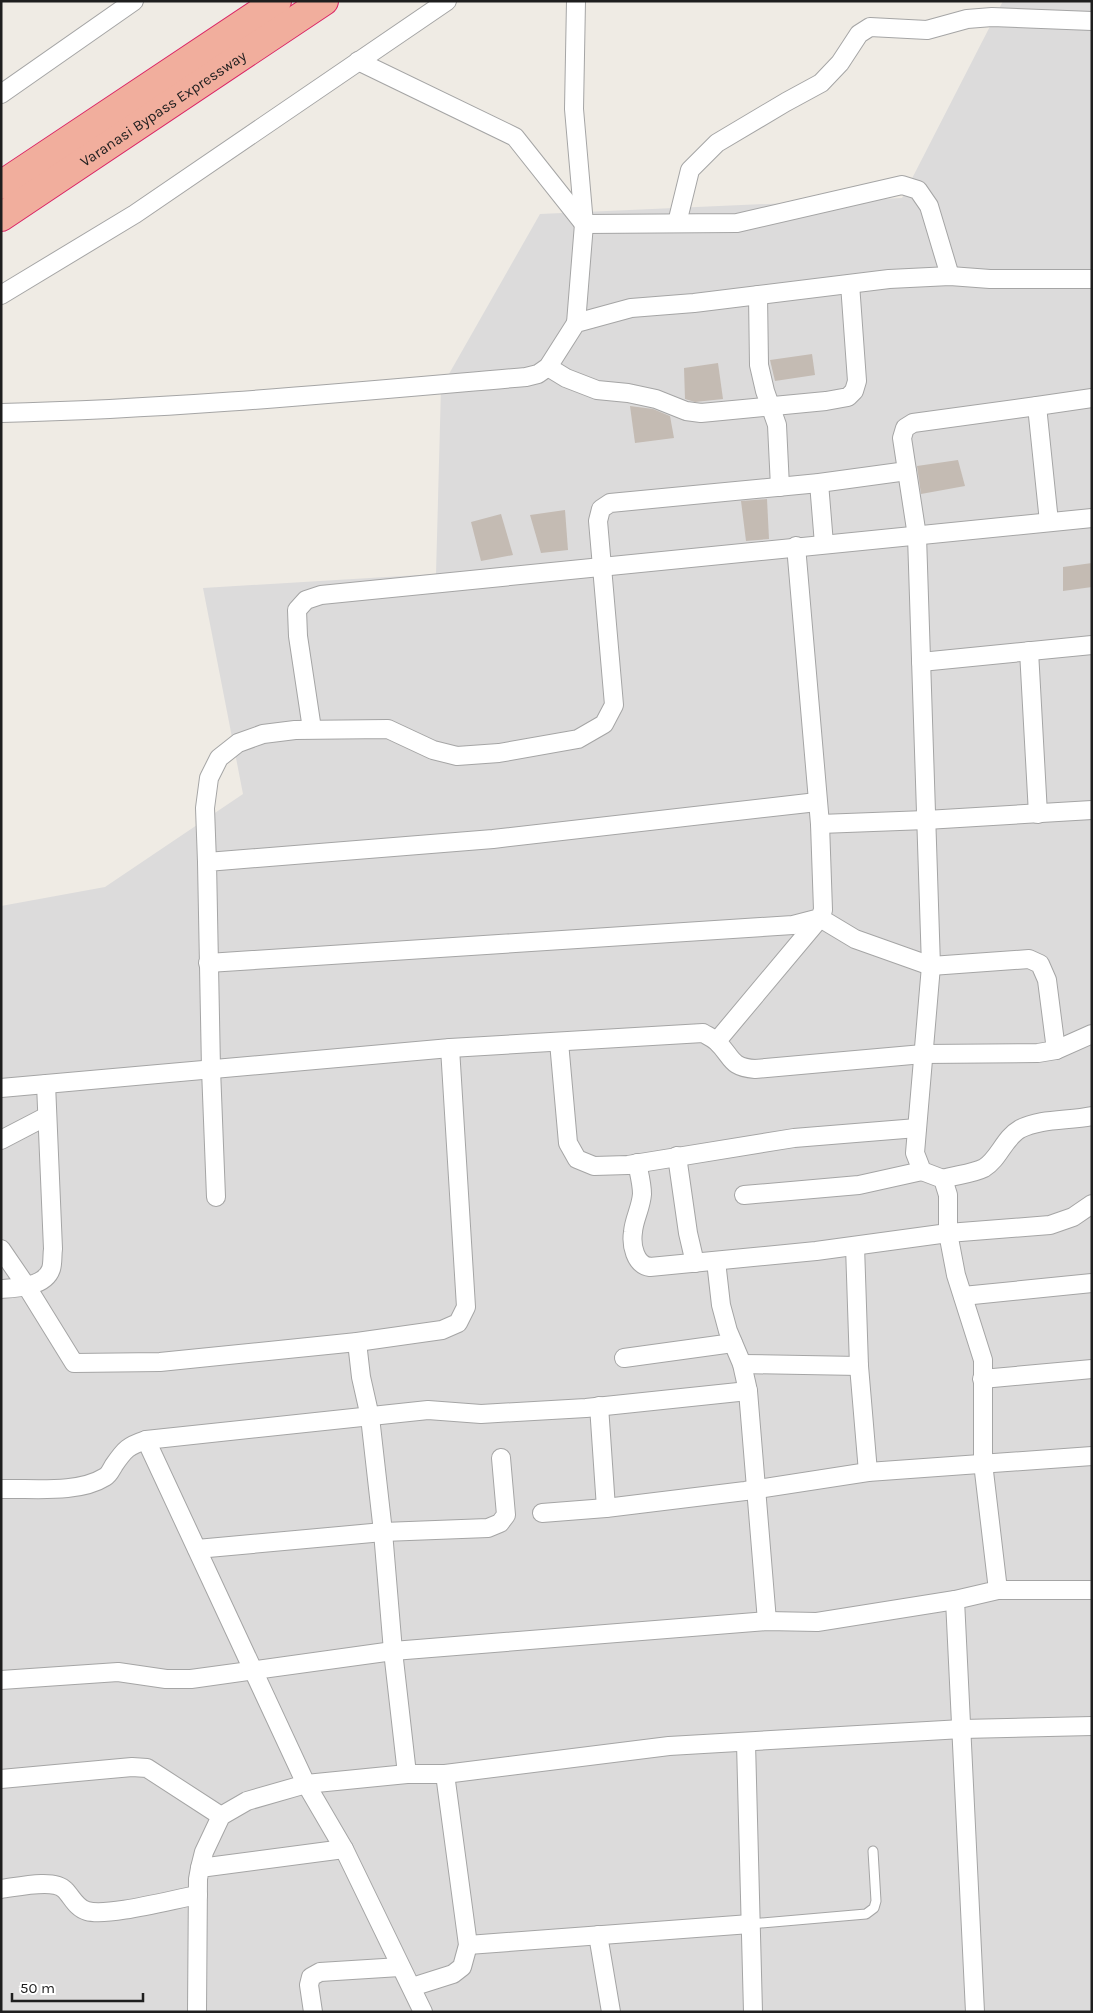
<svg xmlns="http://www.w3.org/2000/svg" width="1093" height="2013" viewBox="0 0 1093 2013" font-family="Karla,sans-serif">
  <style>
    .residential { fill: #dcdbdb }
    .building { fill: #c4bbb3 }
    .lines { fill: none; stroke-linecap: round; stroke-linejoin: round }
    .service-casing { stroke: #a5a5a5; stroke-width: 11 }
    .minor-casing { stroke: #a5a5a5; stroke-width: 20 }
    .trunk-casing { stroke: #da2465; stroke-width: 30 }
    .service { stroke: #fff; stroke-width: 9 }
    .minor { stroke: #fff; stroke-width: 18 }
    .trunk { stroke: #f1ae9d; stroke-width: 28 }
    .labels { text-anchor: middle; stroke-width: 4.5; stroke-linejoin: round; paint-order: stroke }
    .street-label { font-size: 15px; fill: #1e1e1e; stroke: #fff }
  </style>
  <rect width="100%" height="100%" fill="#efebe4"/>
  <path class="residential" d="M1003,1H1092V2012H1V906L105,887L243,794L203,588L436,574L441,388L540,214L902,198Z"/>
  <g class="building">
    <path d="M812,354L815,375L775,381L770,360Z"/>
    <path d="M718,363L723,399L695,402L685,399L684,368Z"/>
    <path d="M630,406L653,409L670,416L674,438L635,443Z"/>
    <path d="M958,460L965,486L921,494L917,466Z"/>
    <path d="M767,499L769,539L746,541L741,501Z"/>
    <path d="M565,510L568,550L541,553L530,515Z"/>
    <path d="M501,514L513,555L481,561L471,522Z"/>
    <path d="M1092,563V587L1063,591V567Z"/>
  </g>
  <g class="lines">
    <g class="service-casing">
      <path id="service" d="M750,1924L866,1914L874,1908L876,1901L873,1851"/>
    </g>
    <g class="minor-casing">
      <g id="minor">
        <path d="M358,61L515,137L584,224L737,223L902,185L918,190L929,206L950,276"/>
        <path d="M1,94L134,1"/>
        <path d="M677,223L690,170L717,143L786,102L821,83L840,63L859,34L870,27L927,30L967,19L992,17L1092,21"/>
        <path d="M1,295L135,214L447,1"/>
        <path d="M758,295L759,365L765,391L777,425L780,487"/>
        <path d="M576,323L584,224L574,109L576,1"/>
        <path d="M548,367L566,378L597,390L628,393L656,399L686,411L701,413L826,401L848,397L854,391L857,381L850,284"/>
        <path d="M1,413C177,409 352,392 526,377L538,374L548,367L576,323L631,308L694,303L889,279L950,276L990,279H1092"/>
        <path d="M819,483L824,544"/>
        <path d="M1049,522L1037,406L1092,398"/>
        <path d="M1029,651L1038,814"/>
        <path d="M921,662L1092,645"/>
        <path d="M312,729L298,636L297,610L306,600L321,595L1092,518"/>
        <path d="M820,824L926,820L1092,810"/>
        <path d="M207,862L205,808L209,778L219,758L238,743L263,734L295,730L388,729L433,750L457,756L499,753L578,739L604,724L614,705L598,521L601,509L610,503L819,483L907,471"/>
        <path d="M208,963L793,925L820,918L823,910L820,824L796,546"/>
        <path d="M717,1041L820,918L855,939L931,966L1029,959L1040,964L1047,980L1056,1050"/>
        <path d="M559,1042L568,1143L577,1159L594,1166L628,1165L794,1138L917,1128"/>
        <path d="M1,1088L450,1048L703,1033C708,1036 713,1038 717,1042C733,1057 729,1067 755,1069L923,1054L1038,1053L1056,1050L1092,1034"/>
        <path d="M1,1140L47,1116"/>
        <path d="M677,1156L688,1233L695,1263"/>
        <path d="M637,1163C639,1173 642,1184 642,1194C641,1208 634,1219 633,1232C631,1245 635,1265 650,1267L816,1251L948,1233L1050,1225L1073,1217L1092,1204"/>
        <path d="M943,1179C955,1175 972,1174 984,1168C999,1159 1004,1138 1020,1129C1041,1118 1069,1121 1092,1116"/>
        <path d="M744,1195L859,1185L922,1171"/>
        <path d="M216,1197L211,1069L207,862L493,839L817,802"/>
        <path d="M855,1246L859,1366L868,1472"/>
        <path d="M1,1249L27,1287L74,1363L160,1362L357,1342L442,1330L458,1323L466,1307L450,1048"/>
        <path d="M716,1261L721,1305L728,1331L742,1364L748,1391L767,1621"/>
        <path d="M1,1289C16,1288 45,1287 51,1269C53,1263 52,1255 53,1249L46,1084"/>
        <path d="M963,1296L1092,1283"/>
        <path d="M357,1342L361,1377L370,1417L383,1532L393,1651L407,1774"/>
        <path d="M624,1358L733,1343"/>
        <path d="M742,1364L859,1366"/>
        <path d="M982,1379L1092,1369"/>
        <path d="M599,1406L606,1508"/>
        <path d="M146,1440L306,1784L344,1849L423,2012"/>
        <path d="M1,1489C32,1488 78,1494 105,1477C109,1475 111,1470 114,1465C125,1449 128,1446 146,1440L428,1410L481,1414L586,1408L748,1391"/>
        <path d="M542,1513L606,1508L745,1491L868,1472L1092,1456"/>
        <path d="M197,1549L383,1532L488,1528L500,1523L506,1515L501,1458"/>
        <path d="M998,1590H1092"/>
        <path d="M1,1680L118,1672L166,1679H191L393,1651L767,1621L817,1622L955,1600"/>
        <path d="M746,1743L753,2012"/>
        <path d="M445,1774L669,1746L962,1729L1092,1726"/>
        <path d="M1,1779L132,1767L147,1768L221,1816"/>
        <path d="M200,1868L204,1852L221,1816L247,1801L306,1784L407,1774H445L468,1945L462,1967L453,1974L412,1987"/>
        <path d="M1,1889C17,1887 54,1878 65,1890C72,1897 76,1908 87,1911C108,1917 174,1899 198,1895"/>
        <path d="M598,1935L611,2012"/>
        <path d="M468,1945L750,1924"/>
        <path d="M197,2012L198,1879L200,1868L344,1849"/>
        <path d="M313,2012L309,1985L311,1977L320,1972L400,1967"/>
        <path d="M975,2012L955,1600L998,1590L983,1463V1360L956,1275L948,1233V1195L943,1179L922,1171L915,1153L931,966L917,536L902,438L905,428L913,423L1037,406"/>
      </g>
    </g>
    <g class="trunk-casing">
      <g id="trunk">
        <path d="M1,185L277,1"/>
        <path id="s1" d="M1,217L324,1"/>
      </g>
    </g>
    <use href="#service" class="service"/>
    <use href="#minor" class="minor"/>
    <use href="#trunk" class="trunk"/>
  </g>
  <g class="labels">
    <g class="street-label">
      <text dy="5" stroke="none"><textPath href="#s1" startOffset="195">Varanasi Bypass Expressway</textPath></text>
    </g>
  </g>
  <rect width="1093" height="2013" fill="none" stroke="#1e1e1e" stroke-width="5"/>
  <path d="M12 1993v8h131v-8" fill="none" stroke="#1e1e1e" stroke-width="2.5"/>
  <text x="20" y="1993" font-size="15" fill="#1e1e1e" stroke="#ffffff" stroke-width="4" paint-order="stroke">50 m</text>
</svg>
